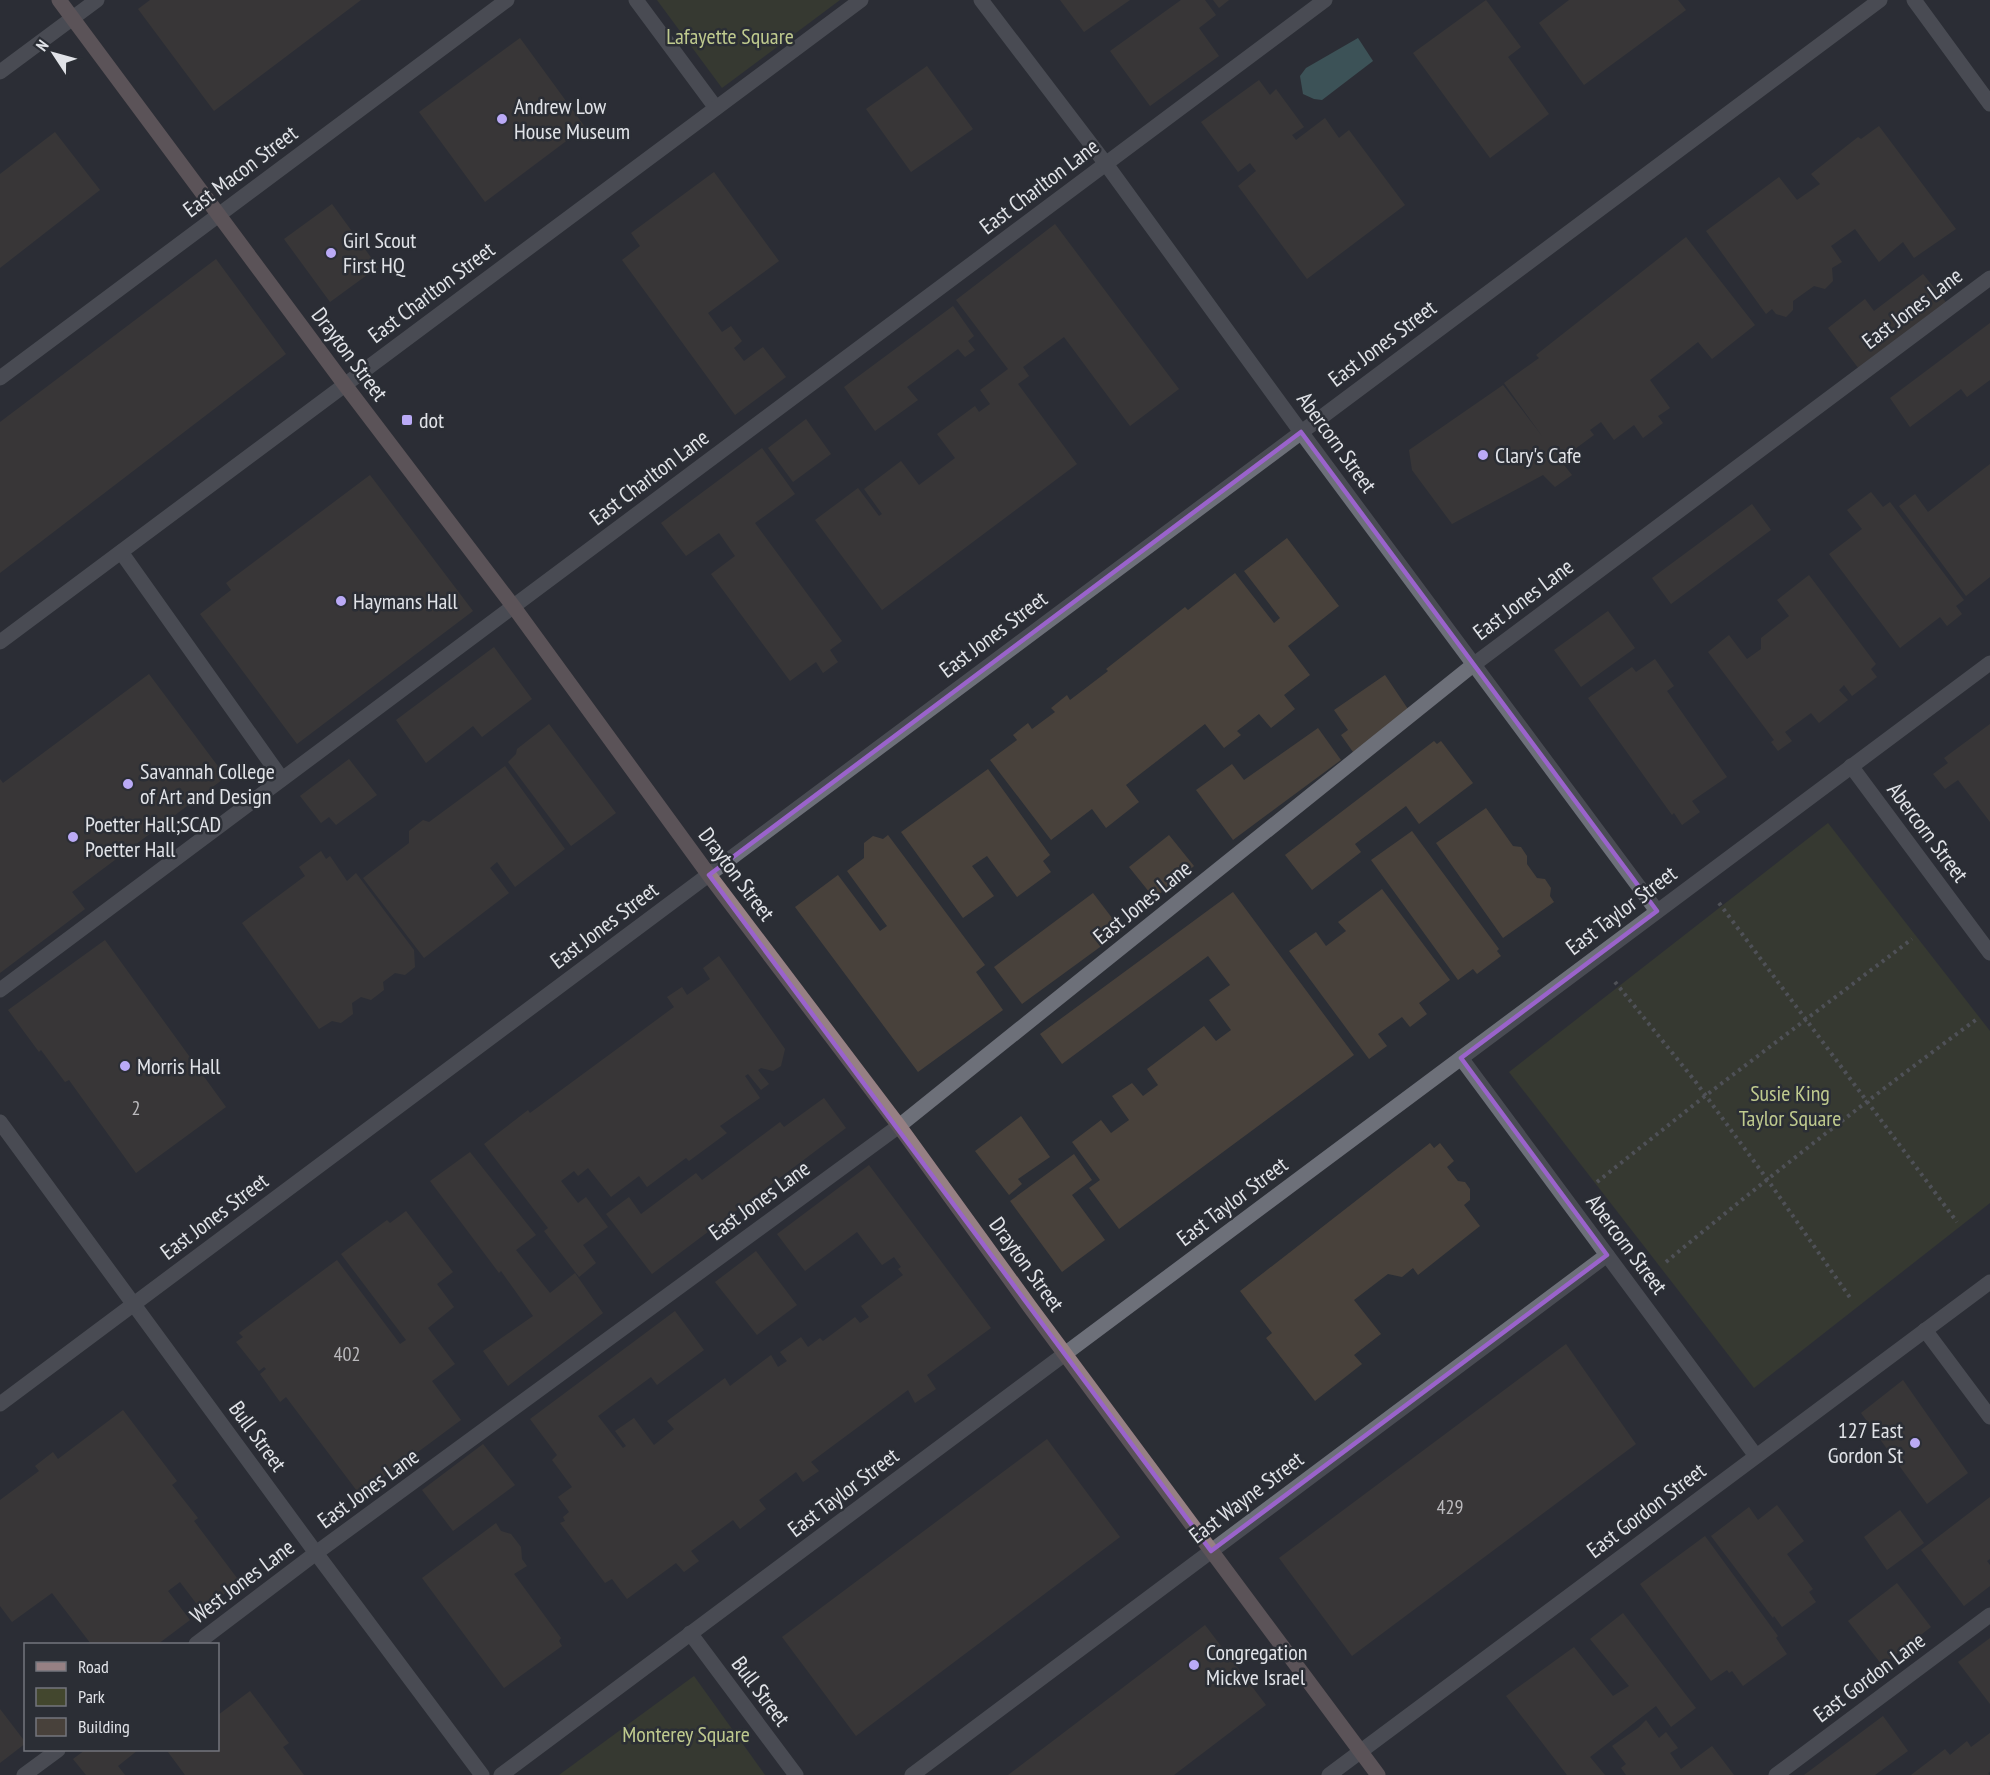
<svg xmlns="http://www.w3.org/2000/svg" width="1990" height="1775" viewBox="0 0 1990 1775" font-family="'PT Sans Narrow',sans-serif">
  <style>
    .green { fill: #43472e }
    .water { fill: #517f81 }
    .building { fill: #48413b }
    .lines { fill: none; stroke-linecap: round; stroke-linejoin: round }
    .path { stroke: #7a7c82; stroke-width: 4; stroke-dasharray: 3 4.5; stroke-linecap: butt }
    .service { stroke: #6d7079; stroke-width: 15 }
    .minor { stroke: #6d7079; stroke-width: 15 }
    .tertiary { stroke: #6d7079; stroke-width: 15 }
    .secondary { stroke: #968083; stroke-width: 15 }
    .marked { fill: none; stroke: #9a63cb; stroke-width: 4.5; stroke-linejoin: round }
    .poi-dot { fill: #baaaf6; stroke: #2b2e35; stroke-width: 2 }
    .labels { text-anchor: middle; stroke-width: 5; stroke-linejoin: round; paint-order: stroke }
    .number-label { font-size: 20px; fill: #bbbabd }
    .park-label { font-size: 22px; fill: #bfca8e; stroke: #2b2e35 }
    .poi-label { font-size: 22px; fill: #e1e3e8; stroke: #2b2e35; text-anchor: start }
    .street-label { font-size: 22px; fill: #e1e3e8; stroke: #2b2e35 }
  </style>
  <rect width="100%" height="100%" fill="#2b2e35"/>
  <g class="green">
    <path d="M657,0H840L722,88Z"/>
    <path d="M1828,823L1990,1031V1203L1754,1388L1509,1072Z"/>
    <path d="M694,1676L765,1775H559Z"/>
  </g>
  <path class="water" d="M1358,38L1373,61L1322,100L1314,99L1303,94L1300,76L1306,68Z"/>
  <g class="building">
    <path d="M150,0H361L214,111L138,9Z"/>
    <path d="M1060,0H1130L1084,32Z"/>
    <path d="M1181,0H1205L1216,15L1199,28L1219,56L1150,106L1110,51Z"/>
    <path d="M1213,0H1229L1219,8Z"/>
    <path d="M1486,0L1521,47L1508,57L1549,114L1490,158L1413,53Z"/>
    <path d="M1569,0H1678L1686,10L1584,85L1539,23Z"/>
    <path d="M520,38L585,127L485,202L419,112Z"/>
    <path d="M927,66L973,129L911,172L866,109Z"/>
    <path d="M1259,80L1270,95L1276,89L1304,127L1292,135L1296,140L1325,118L1339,138L1349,130L1405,205L1307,279L1238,186L1256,171L1250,163L1238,172L1201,122Z"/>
    <path d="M1879,126L1956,229L1914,258L1903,242L1879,262L1855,229L1831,246L1842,262L1832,268L1833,281L1825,289L1814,286L1793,301V310L1786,317L1776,314L1772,309L1766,314L1706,231L1779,177L1797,200L1820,184L1811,174L1858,137L1861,139Z"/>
    <path d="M55,132L100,190L0,268V174Z"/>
    <path d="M714,172L779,261L708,313L722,332L731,326L742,341L734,348L744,361L763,347L786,377L735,415L622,260L640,246L631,233Z"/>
    <path d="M332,204L378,267L330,302L284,239Z"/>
    <path d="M1055,224L1179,389L1130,426L1064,337L1023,367L1029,376L1018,384L1077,464L882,610L815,520L858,488L879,516L882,514L864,489L901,461L919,485L955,458L937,434L975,406L979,412L990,404L980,390L1008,369L956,300Z"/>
    <path d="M1686,237L1755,325L1712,359L1698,342L1650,380L1670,408L1658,416L1663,423L1643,438L1634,425L1614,440L1601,422L1590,430L1594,435L1560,460L1572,475L1555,487L1543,475L1452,524L1412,470L1409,450L1503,385L1542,436L1504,383L1539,358L1536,355Z"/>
    <path d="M216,259L286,354L0,573V422Z"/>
    <path d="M1923,274L1949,306L1862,373L1828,328L1865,299L1874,311Z"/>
    <path d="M953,306L974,336L968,341L975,350L965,357L958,349L907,387L918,400L875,431L844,387Z"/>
    <path d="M1990,323V380L1967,397L1961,389L1910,427L1890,398Z"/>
    <path d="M806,419L831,454L793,482L768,448Z"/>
    <path d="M762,448L795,494L755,523L842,641L830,650L838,662L823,673L816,662L790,681L711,574L735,556L719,533L686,556L661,523Z"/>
    <path d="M1990,464V577L1966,596L1899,506L1915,494L1928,512Z"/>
    <path d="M370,475L473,611L297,744L200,614L231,590L226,583Z"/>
    <path d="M1871,492L1883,507L1890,502L1964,600L1956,606L1962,614L1947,626L1940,617L1900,648L1829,554L1862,529L1847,510Z"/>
    <path d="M1752,504L1771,530L1671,604L1652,578Z"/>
    <path d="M1287,538L1339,606L1288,646L1310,675L1284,695L1295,709L1271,728L1259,714L1237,731L1241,735L1224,748L1205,724L1126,785L1139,802L1106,828L1092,809L1051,840L990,760L1017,740L1013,735L1028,723L1032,729L1055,712L1051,708L1067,695L1070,700L1108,671L1106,669L1185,607L1188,610L1235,573L1274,623L1280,618L1244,571Z"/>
    <path d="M1809,575L1876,664L1871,669L1877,677L1852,696L1844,685L1839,690L1848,700L1819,723L1811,713L1785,732L1792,741L1778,751L1771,742L1774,740L1708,652L1729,635L1747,659L1761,649V638L1789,616L1777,600Z"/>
    <path d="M1608,611L1635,648L1581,687L1554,650Z"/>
    <path d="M494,647L532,699L482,737L473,726L426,763L396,720Z"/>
    <path d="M1655,659L1674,686L1667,691L1727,777L1692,801L1700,812L1682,825L1674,813L1672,815L1588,698L1632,667L1636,672Z"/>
    <path d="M149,674L226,777L72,892L85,909L0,973V779L3,783Z"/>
    <path d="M1385,675L1410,712L1353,752L1341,735L1348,730L1334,710Z"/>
    <path d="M549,724L616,813L571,846L508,762L516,754L517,749Z"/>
    <path d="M1990,724V822L1958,780L1945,789L1933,774L1948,763L1944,758Z"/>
    <path d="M1318,728L1341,760L1233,840L1196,790L1232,764L1244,780Z"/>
    <path d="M1434,741L1437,744L1441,741L1473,783L1419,824L1406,806L1355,844L1361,852L1312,890L1285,855Z"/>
    <path d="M349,759L377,795L336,825L329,817L321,823L300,796Z"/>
    <path d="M505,766L565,849L515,887L497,862L490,868L509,893L424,958L363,878L409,843V831L423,820L429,822Z"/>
    <path d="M988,769L1050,855L1043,861L1051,872L1017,897L987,856L972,866L994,896L963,918L901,832Z"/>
    <path d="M1486,808L1513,846L1521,847L1527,856V864L1537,878L1545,879L1551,888L1550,896L1554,902L1503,938L1436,843Z"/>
    <path d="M1412,831L1499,949L1497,951L1501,956L1477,974L1473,969L1458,980L1371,860Z"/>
    <path d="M888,835L985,965L976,972L1003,1010L918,1072L795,907L838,875L880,931L887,926L847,871L864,858V843L873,836L883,839Z"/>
    <path d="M1169,835L1194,866L1187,872L1189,876L1181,882L1179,879L1154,898L1129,867Z"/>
    <path d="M321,851L326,859L330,856L347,881L356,873L414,950L415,967L405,975L395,973L383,982L384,990L371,1000L361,997L352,1003L353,1014L341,1023L332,1021L319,1029L242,923L305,876L299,867Z"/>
    <path d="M1382,889L1450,980L1419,1003L1427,1014L1410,1027L1402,1017L1378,1034L1387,1046L1369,1059L1289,951L1316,932L1326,946L1346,931L1338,922Z"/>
    <path d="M1233,892L1354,1055L1119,1229L1089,1188L1100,1180L1072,1142L1101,1120L1111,1133L1129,1120L1112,1096L1132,1083L1143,1096L1158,1085L1147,1069L1204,1026L1216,1041L1231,1030L1209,1000L1230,985L1208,956L1062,1064L1040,1034Z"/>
    <path d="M1093,893L1122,931L1022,1004L994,967Z"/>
    <path d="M105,940L226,1107L136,1173L69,1080L65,1082L41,1050L39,1052L8,1010Z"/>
    <path d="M719,956L785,1049L781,1066L773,1071L761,1068L758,1070L769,1084L761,1090L748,1074L745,1076L760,1098L720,1126L727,1133L689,1161L686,1158L647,1187L639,1176L611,1197L588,1168L578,1176L574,1171L561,1181L578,1203L586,1197L608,1227L583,1245L596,1263L579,1277L544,1231L548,1228L484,1144L528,1110L530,1113L674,1007L667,997L682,987L687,995L710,979L703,968Z"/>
    <path d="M824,1098L846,1128L652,1274L606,1214L629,1197L641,1214L696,1173L702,1180L780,1122L784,1127Z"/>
    <path d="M1021,1116L1050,1157L1018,1179L1022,1184L1009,1195L975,1151Z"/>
    <path d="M1430,1143L1434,1148L1440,1143L1454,1161L1447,1167L1458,1181L1465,1182L1470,1189V1200L1464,1205L1480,1226L1418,1275L1413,1268L1402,1277L1388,1274L1354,1300L1381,1334L1354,1355L1362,1364L1315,1401L1266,1338L1272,1333L1240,1291Z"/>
    <path d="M470,1152L536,1235L516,1250L550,1293L575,1273L603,1313L508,1386L483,1351L533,1316L501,1271L499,1273L430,1181Z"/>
    <path d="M1074,1154L1092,1180L1072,1195L1105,1240L1062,1272L1010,1201Z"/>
    <path d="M869,1165L991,1328L927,1375L936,1389L915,1403L908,1390L811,1462L819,1471L803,1482L796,1472L759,1500L766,1509L740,1529L733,1520L691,1551L699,1561L684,1572L676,1563L627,1599L612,1579L605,1583L560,1523L565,1521L563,1517L569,1512L558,1497L572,1487L552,1460L557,1455L530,1419L675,1311L704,1350L657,1385L651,1377L598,1416L623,1448L626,1446L615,1431L634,1418L654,1445L674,1429L667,1421L725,1378L730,1386L771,1355L778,1367L787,1361L780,1352L801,1337L808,1347L820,1338L823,1341L855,1317L860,1323L869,1317L861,1306L903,1275L898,1269L901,1267L894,1257L882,1265L857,1232L805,1271L777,1234Z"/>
    <path d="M406,1211L453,1272L437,1284L454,1307L428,1328L455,1364L432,1381L461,1420L360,1495L286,1397L280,1402L260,1374L266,1369L264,1367L259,1371L236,1342L243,1337L239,1333L337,1260L400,1344L406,1340L341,1254L387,1220L390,1223Z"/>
    <path d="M756,1251L797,1305L757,1335L715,1282Z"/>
    <path d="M1566,1344L1636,1444L1352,1656L1279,1558Z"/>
    <path d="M1903,1380L1968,1473L1927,1504L1861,1413Z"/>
    <path d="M123,1410L177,1481L172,1485L198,1518L194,1521L240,1582L202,1611L180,1582L168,1591L190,1620L158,1644H91L52,1593L12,1622L0,1606V1500L39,1471L35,1466L53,1452L58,1459Z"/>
    <path d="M1047,1439L1120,1537L856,1736L782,1637Z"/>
    <path d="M483,1444L515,1485L453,1531L422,1490Z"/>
    <path d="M1990,1497V1559L1987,1561L1990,1565V1586L1964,1606L1921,1550Z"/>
    <path d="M1777,1505L1804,1541L1787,1554L1813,1589L1809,1592L1816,1602L1782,1627L1774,1616L1773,1618L1711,1536L1749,1507L1758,1520Z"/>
    <path d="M1900,1510L1924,1543L1887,1570L1864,1537Z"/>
    <path d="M496,1523L501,1531L511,1534L521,1547L522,1559L527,1566L514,1574L561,1638L559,1641L562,1646L504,1688L422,1578Z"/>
    <path d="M1705,1536L1778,1636L1776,1638L1787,1654L1743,1686L1732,1671L1729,1673L1727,1670L1711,1681L1640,1584Z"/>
    <path d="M1897,1583L1931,1627L1882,1665L1848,1621Z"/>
    <path d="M1623,1613L1696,1708L1671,1727L1656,1706L1590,1757L1605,1775H1567L1506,1696L1574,1647L1613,1696L1629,1686L1590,1639Z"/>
    <path d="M1205,1625L1266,1705L1174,1775H1008Z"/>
    <path d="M1990,1638V1704L1958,1662Z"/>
    <path d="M250,1691L289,1743L283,1747L304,1775H185L168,1752L172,1750H218V1715Z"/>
    <path d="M0,1709L26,1743L0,1763Z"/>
    <path d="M1883,1716L1908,1751L1875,1775H1804Z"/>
    <path d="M1646,1720L1659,1738L1666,1732L1678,1748L1670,1753L1681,1769L1712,1746L1734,1775H1626L1621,1768L1626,1764L1612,1746L1638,1728Z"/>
    <path d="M1990,1733V1772L1988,1773L1990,1775H1911L1945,1749L1950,1755L1967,1741L1971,1747Z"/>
    <path d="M85,1750H138L118,1766L125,1775H86L73,1759Z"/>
  </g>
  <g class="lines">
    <g class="path">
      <path d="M1719,903L1957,1222"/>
      <path d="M1615,982L1695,1081L1767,1179L1851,1299"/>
      <path d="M1597,1182L1705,1096L1912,939"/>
      <path d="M1666,1262C1767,1178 1871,1097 1977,1019"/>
    </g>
    <g class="service">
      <path d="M121,552L282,779"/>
      <path d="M0,990L1325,0"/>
      <path d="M196,1644L316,1553L899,1126L1473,665L1990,278"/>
      <path d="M24,1775L58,1750"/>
      <path d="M1776,1775L1990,1615"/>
    </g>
    <g class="minor">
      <path d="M636,0L716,108"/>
      <path d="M981,0L1106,164L1301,432L1657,911"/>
      <path d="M1914,0L1990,104"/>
      <path d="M0,378L507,0"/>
      <path d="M0,642L861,0"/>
      <path d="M1851,766L1990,953"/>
      <path d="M1461,1058L1756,1456"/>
      <path d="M0,1122L316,1553L482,1775"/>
      <path d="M1925,1330L1990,1417"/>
      <path d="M0,1404L1880,0"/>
      <path d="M690,1633L796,1775"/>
      <path d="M501,1775L1990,663"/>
      <path d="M912,1775L1607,1255"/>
      <path d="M1329,1775L1990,1282"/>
    </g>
    <path class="tertiary" d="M0,72L97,0"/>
    <path class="secondary" d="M59,0L345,385L513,606L709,875L899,1126L1030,1307L1378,1775"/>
  </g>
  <path d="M0 0H1990V1775H0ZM1301,432L1657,911L1461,1058L1607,1255L1211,1551L709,875Z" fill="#2b2e35" fill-opacity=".55" fill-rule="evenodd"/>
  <path class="marked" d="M1301,432L1657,911L1461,1058L1607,1255L1211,1551L709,875Z"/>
  <g class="poi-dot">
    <circle cx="502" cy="119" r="6"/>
    <circle cx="331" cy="253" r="6"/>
    <rect x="401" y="414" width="12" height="12" rx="3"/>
    <circle cx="1483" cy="455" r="6"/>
    <circle cx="341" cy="601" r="6"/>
    <circle cx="128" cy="784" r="6"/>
    <circle cx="73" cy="837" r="6"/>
    <circle cx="125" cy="1066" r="6"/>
    <circle cx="1915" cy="1443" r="6"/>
    <circle cx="1194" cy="1665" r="6"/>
  </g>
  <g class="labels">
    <g class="number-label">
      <text x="136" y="1115">2</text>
      <text x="347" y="1361">402</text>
      <text x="1450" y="1514">429</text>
    </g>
    <g class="park-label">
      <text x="730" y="44">Lafayette Square</text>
      <text x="1790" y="1101">Susie King<tspan x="1790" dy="25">Taylor Square</tspan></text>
      <text x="686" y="1742">Monterey Square</text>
    </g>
    <g class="poi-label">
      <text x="514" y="114">Andrew Low<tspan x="514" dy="25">House Museum</tspan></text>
      <text x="343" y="248">Girl Scout<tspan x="343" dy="25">First HQ</tspan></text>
      <text x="419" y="428">dot</text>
      <text x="1495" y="463">Clary's Cafe</text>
      <text x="353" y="609">Haymans Hall</text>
      <text x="140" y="779">Savannah College<tspan x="140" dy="25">of Art and Design</tspan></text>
      <text x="85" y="832">Poetter Hall;SCAD<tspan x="85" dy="25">Poetter Hall</tspan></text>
      <text x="137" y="1074">Morris Hall</text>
      <text x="1903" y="1438" text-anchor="end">127 East<tspan x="1903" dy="25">Gordon St</tspan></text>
      <text x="1206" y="1660">Congregation<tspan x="1206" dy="25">Mickve Israel</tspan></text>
    </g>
    <g class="street-label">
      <text transform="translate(240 171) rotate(-37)" y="8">East Macon Street</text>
      <text transform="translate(1039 186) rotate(-37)" y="8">East Charlton Lane</text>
      <text transform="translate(431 292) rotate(-37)" y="8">East Charlton Street</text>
      <text transform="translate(1912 308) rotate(-37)" y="8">East Jones Lane</text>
      <text transform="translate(1382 343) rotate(-37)" y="8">East Jones Street</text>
      <text transform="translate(350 354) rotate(53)" y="8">Drayton Street</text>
      <text transform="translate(1337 442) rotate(54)" y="8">Abercorn Street</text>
      <text transform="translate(649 477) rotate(-37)" y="8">East Charlton Lane</text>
      <text transform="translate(1523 599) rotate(-37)" y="8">East Jones Lane</text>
      <text transform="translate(993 634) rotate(-37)" y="8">East Jones Street</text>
      <text transform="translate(1928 832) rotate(53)" y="8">Abercorn Street</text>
      <text transform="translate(737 874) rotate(53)" y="8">Drayton Street</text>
      <text transform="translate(1142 902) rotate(-39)" y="8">East Jones Lane</text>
      <text transform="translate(1621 910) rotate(-37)" y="8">East Taylor Street</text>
      <text transform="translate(604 925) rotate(-37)" y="8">East Jones Street</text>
      <text transform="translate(759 1200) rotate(-36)" y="8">East Jones Lane</text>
      <text transform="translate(1232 1201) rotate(-37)" y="8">East Taylor Street</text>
      <text transform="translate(214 1216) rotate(-37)" y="8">East Jones Street</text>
      <text transform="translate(1627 1244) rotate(53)" y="8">Abercorn Street</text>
      <text transform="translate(1027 1264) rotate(54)" y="8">Drayton Street</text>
      <text transform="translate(258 1436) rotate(54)" y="8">Bull Street</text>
      <text transform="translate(368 1488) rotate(-36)" y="8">East Jones Lane</text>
      <text transform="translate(843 1492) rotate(-37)" y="8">East Taylor Street</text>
      <text transform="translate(1246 1497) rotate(-37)" y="8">East Wayne Street</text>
      <text transform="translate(1646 1510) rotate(-37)" y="8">East Gordon Street</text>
      <text transform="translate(242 1581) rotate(-37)" y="8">West Jones Lane</text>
      <text transform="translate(1869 1677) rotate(-37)" y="8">East Gordon Lane</text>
      <text transform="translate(761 1691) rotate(53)" y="8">Bull Street</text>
    </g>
  </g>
  <rect x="24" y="1643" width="195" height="108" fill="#2b2e35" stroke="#74767d" stroke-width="1.5"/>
  <rect x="36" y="1662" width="30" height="9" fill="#968083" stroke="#74767d" stroke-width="1.5"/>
  <text x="78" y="1673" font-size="18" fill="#e1e3e8">Road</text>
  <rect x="36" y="1688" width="30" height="18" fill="#43472e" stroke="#74767d" stroke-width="1.5"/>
  <text x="78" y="1703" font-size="18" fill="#e1e3e8">Park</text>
  <rect x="36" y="1718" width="30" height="18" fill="#48413b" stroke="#74767d" stroke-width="1.5"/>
  <text x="78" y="1733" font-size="18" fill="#e1e3e8">Building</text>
  <g transform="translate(54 54) rotate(306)" stroke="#2b2e35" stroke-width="4.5" paint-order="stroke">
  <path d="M0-4.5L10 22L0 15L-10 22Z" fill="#e1e3e8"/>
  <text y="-9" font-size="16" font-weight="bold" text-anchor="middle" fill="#e1e3e8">N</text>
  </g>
</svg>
